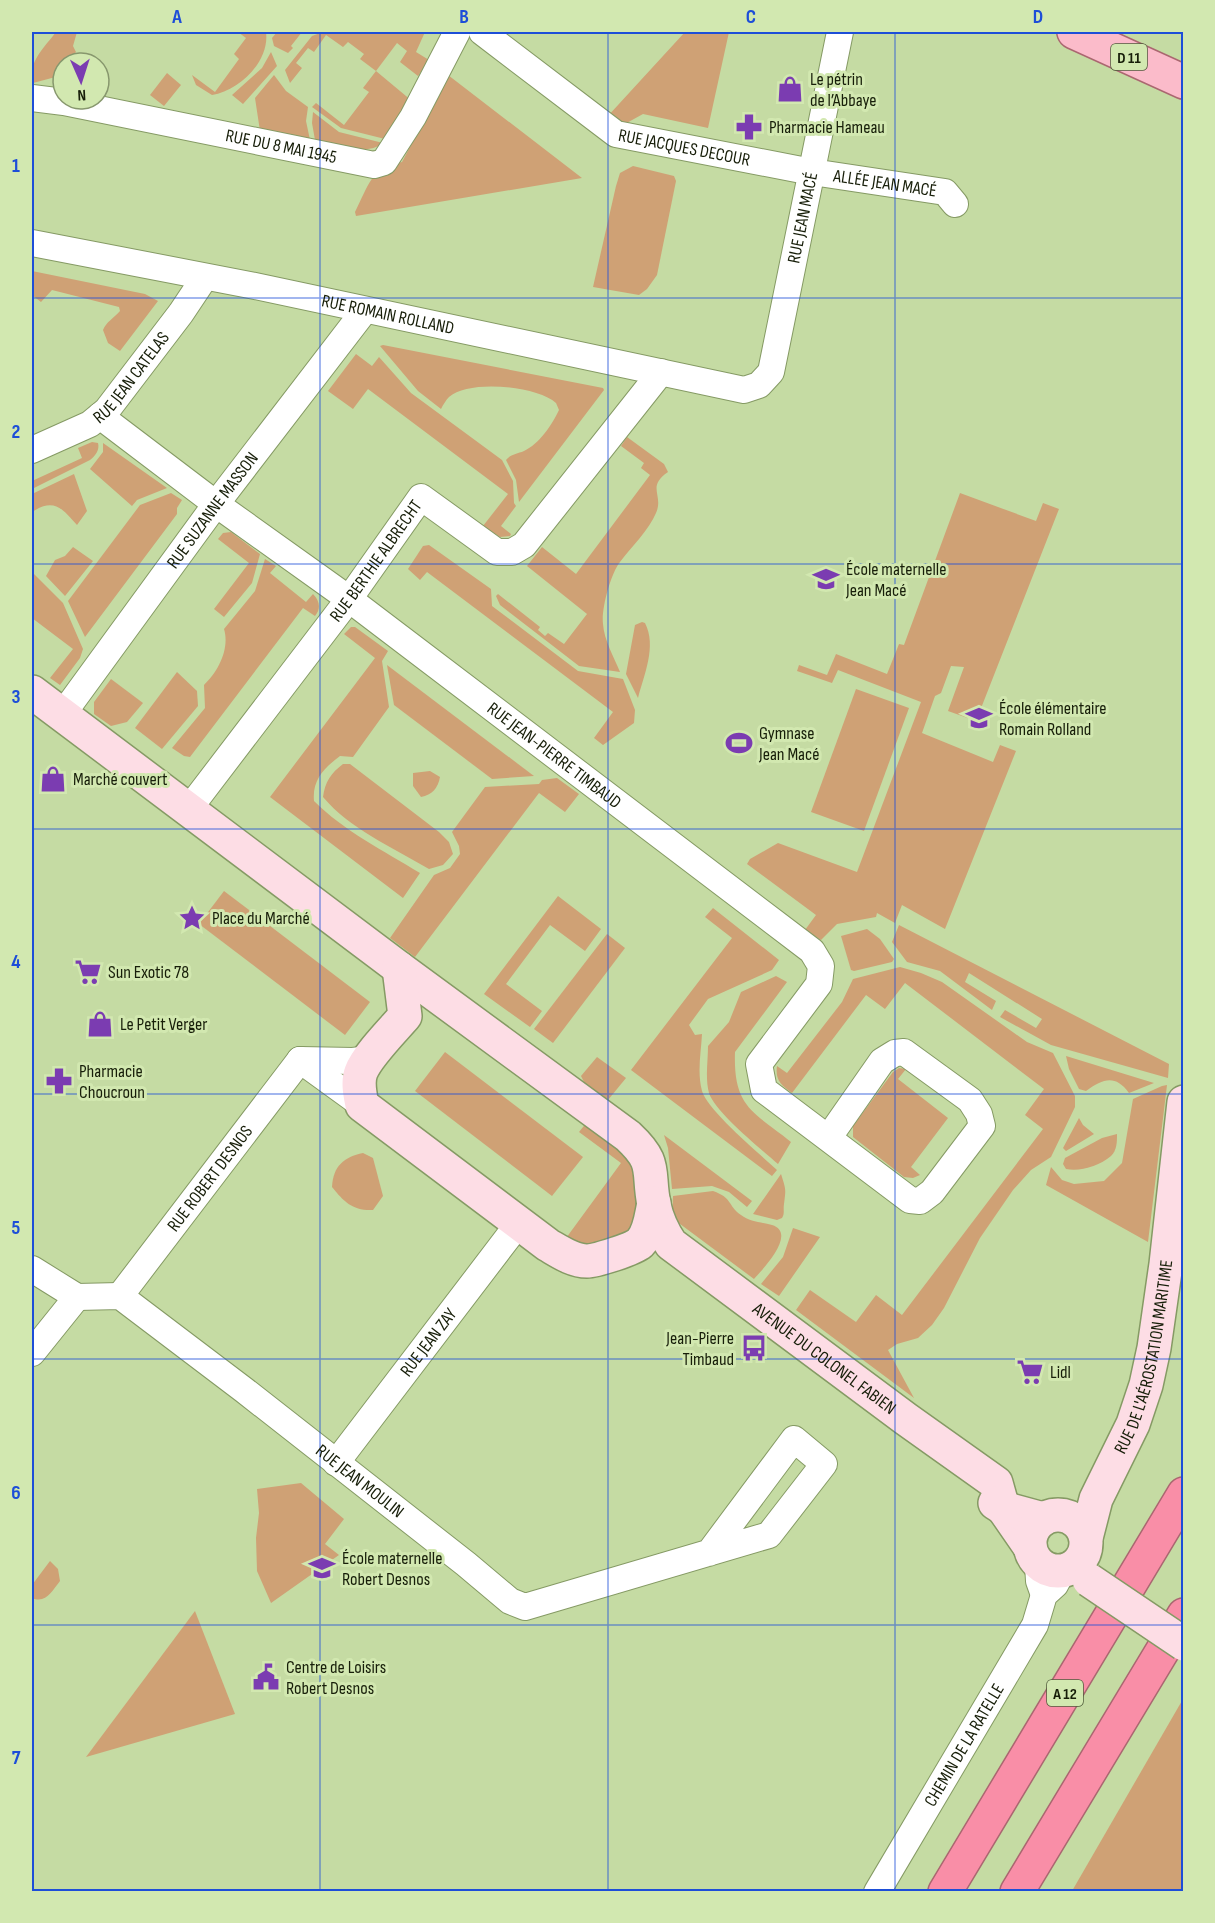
<svg xmlns="http://www.w3.org/2000/svg" width="1215" height="1923" viewBox="0 0 1215 1923" font-family="'Sofia Sans Condensed',sans-serif">
  <style>
    .green { fill: #cfa175 }
    .lines { fill: none; stroke-linecap: round; stroke-linejoin: round }
    .street-casing { stroke: #859a64; stroke-width: 28 }
    .secondary-casing { stroke: #859a64; stroke-width: 36 }
    .primary-casing { stroke: #aa6770; stroke-width: 36 }
    .highway-casing { stroke: #aa6770; stroke-width: 36 }
    .street { stroke: #fff; stroke-width: 26 }
    .secondary { stroke: #fddde5; stroke-width: 33 }
    .primary { stroke: #fbbbca; stroke-width: 33 }
    .highway { stroke: #f98ea7; stroke-width: 33 }
    .secondary-bridge-casing { stroke: #859a64; stroke-width: 36; stroke-linecap: butt }
    .secondary-bridge { stroke: #fddde5; stroke-width: 33 }
    .grid { fill: none; stroke: #1d4ed8; stroke-width: 1.5; stroke-opacity: 0.55 }
    .labels { text-anchor: middle; stroke-width: 6; stroke-linejoin: round; paint-order: stroke }
    .shield { fill: #d2e8b0; stroke: #4f5b3b; stroke-width: 1.5 }
    .shield-label { font-size: 16px; font-weight: bold; fill: #171e09 }
    .poi-label { font-size: 18px; fill: #171e09; stroke: #d2e8b0; text-anchor: start }
    .street-label { font-size: 18px; fill: #171e09; stroke: #d2e8b0 }
    .neatline { fill: none; stroke: #1d4ed8; stroke-width: 2 }
    .grid-label { font-size: 20px; text-anchor: middle; font-weight: bold; fill: #1d4ed8 }
  </style>
  <rect width="100%" height="100%" fill="#c5dba3"/>
  <g class="green">
    <path d="M56,32H77L73,46L76,52L66,63H63V75L33,83C27,62 45,47 56,32Z"/>
    <path d="M238,32H266C270,61 239,91 212,95L196,85L192,75L215,92L239,59L234,54L246,38Z"/>
    <path d="M277,32H302L291,46L293,48L288,53L274,46L272,38Z"/>
    <path d="M323,32H425L416,52L429,60L418,76L400,62L407,51L397,43L376,71L412,101L385,139L341,128L312,107L316,103L344,125L369,92L363,88L376,71L360,59L364,54L348,42L343,47L326,35L314,52L308,48L296,63L302,68L290,83L285,70L312,36Z"/>
    <path d="M685,32H729L708,128L643,114L623,125L607,117Z"/>
    <path d="M271,52L277,66L243,104L232,95L262,68Z"/>
    <path d="M167,73L181,85L164,106L150,95Z"/>
    <path d="M274,75L286,91L308,107L306,121L310,140L260,131L255,98Z"/>
    <path d="M448,75L582,178L356,216L355,212C369,185 370,168 402,162Z"/>
    <path d="M313,112L339,132L383,143C366,157 335,144 315,140L312,123Z"/>
    <path d="M633,166L674,176L676,181L657,275L647,289L639,295L593,287L616,186L620,173Z"/>
    <path d="M32,271L145,294L158,301L120,351L108,343L103,330C106,322 114,318 120,311L119,307L52,290L41,302L32,295Z"/>
    <path d="M383,345L603,388L604,390L519,502L516,480L506,460C511,454 517,454 524,451C539,444 552,425 559,410L556,403C537,386 469,379 449,397C446,400 443,405 441,409L418,391L380,346Z"/>
    <path d="M356,354L372,366L379,357L411,393L502,460L513,481L514,503L516,506L501,526L511,534L510,536L500,537L483,526L508,494L368,389L353,409L328,391Z"/>
    <path d="M627,437L664,464L668,472C646,487 664,495 656,513C649,530 632,546 620,562C611,573 601,609 603,624C604,640 614,657 620,672L579,666L500,605L496,596L498,594L540,627L538,630L545,636L548,633L564,644L587,614L527,566L542,547L576,574L650,475L641,468L644,463L621,446Z"/>
    <path d="M92,442L98,443C100,450 95,456 90,460L32,489V481L82,458L78,448Z"/>
    <path d="M103,443L167,488L137,500L132,506L90,469L103,452Z"/>
    <path d="M74,474L87,511L77,525C62,508 54,498 32,512V494Z"/>
    <path d="M171,493L182,500L177,508V514L85,637L68,601L140,505Z"/>
    <path d="M960,493L1036,521L1043,503L1059,509L976,721L948,711L964,667L951,666L941,693L935,696L922,733L993,762L1000,745L1016,751L945,929L902,905L895,923L877,913L876,917L837,924L821,940L805,930L816,915L747,864L750,859L778,843L857,872L921,702L838,670L832,683L797,671L799,665L827,675L836,654L887,674L899,644L904,645Z"/>
    <path d="M231,532L260,554L252,583L224,617L214,609L249,563L218,539L223,533Z"/>
    <path d="M429,545L491,589L492,606L578,671L623,679L635,710L634,723L603,745L594,738L613,712L427,572L420,580L408,569L423,546Z"/>
    <path d="M73,547L93,561L65,596L46,576L55,560L65,556Z"/>
    <path d="M265,559L276,566L270,573L306,602L313,594C320,601 321,609 315,616L303,608L190,757L184,756L172,748L205,708L204,685C218,672 230,649 224,629L255,591Z"/>
    <path d="M32,572L63,603L83,649L80,658L60,685L50,678L73,649L32,618Z"/>
    <path d="M642,622L645,623C657,646 644,675 638,698L626,674L635,625Z"/>
    <path d="M351,627H355L388,651L382,661L389,707L353,757L340,756C324,768 312,780 314,801C344,831 384,851 420,873L403,898L270,797L375,658L344,634Z"/>
    <path d="M387,665L534,776L492,779L394,705Z"/>
    <path d="M177,672L197,691L198,706L162,749L135,728Z"/>
    <path d="M111,679L143,703L127,722L111,726L94,714V702Z"/>
    <path d="M856,689L909,708L864,831L811,812Z"/>
    <path d="M343,764H350L439,832L449,842L453,854L443,865L429,869C392,847 350,829 323,797C325,782 331,773 343,764Z"/>
    <path d="M430,771L440,777C438,788 432,795 421,797L413,786V773Z"/>
    <path d="M557,778L579,794L565,812L539,793L415,957L390,938L434,875L450,868L460,854L459,846L452,832L485,787L539,784L542,780Z"/>
    <path d="M224,891L370,1002L345,1035L199,924Z"/>
    <path d="M558,896L601,929L585,951L550,925L506,984L542,1011L530,1027L484,994Z"/>
    <path d="M713,908L779,960L772,970L708,999L689,1025L695,1035L702,1034C701,1053 697,1072 702,1091C708,1111 759,1153 777,1170L772,1176L631,1070L732,938L705,917Z"/>
    <path d="M899,925L1169,1064L1168,1078L1051,1045L1000,1017L1005,1010L1036,1028L1042,1019L969,973L965,982L996,1001L992,1010L940,971L907,962L892,942Z"/>
    <path d="M867,929L880,939L894,959L892,962L854,971L851,970L841,936Z"/>
    <path d="M607,934L625,948L553,1043L534,1029Z"/>
    <path d="M900,967L921,973L942,982L1027,1042L1053,1053L1075,1096V1107L1051,1157L1031,1170L1013,1190L980,1238L944,1308L932,1325L918,1338L897,1344L888,1350L914,1398L796,1310L810,1290L856,1322L876,1295L902,1315L1043,1129L1025,1115L1044,1089L905,983L885,1009L866,995L792,1093C781,1085 775,1080 777,1066L787,1073L842,1002L853,979Z"/>
    <path d="M776,976L787,982L735,1052C733,1108 754,1112 791,1142L778,1164C761,1149 715,1112 709,1093C705,1078 708,1061 708,1046L729,1022L741,992Z"/>
    <path d="M445,1052L583,1157L552,1196L415,1091Z"/>
    <path d="M1066,1056L1154,1083L1129,1093C1115,1074 1103,1079 1086,1091L1079,1089L1069,1069Z"/>
    <path d="M597,1057L626,1078L608,1100L585,1084L581,1076Z"/>
    <path d="M899,1068L906,1069L898,1079L948,1118L911,1167L920,1175L913,1178L904,1177L853,1137V1126L893,1072Z"/>
    <path d="M1167,1085L1148,1242L1046,1185L1051,1167L1062,1180L1074,1184L1104,1181L1122,1163L1133,1099L1162,1086Z"/>
    <path d="M592,1116L641,1172L634,1229L610,1245H561L621,1163L579,1132Z"/>
    <path d="M1079,1118L1083,1125L1094,1134L1066,1151L1063,1148Z"/>
    <path d="M1117,1134C1117,1142 1117,1150 1111,1156C1099,1166 1080,1172 1066,1169L1063,1164L1065,1158L1102,1138Z"/>
    <path d="M664,1135L752,1201L747,1207L729,1192L712,1186L672,1189L668,1148Z"/>
    <path d="M363,1153L373,1158L383,1196L373,1210C353,1211 344,1202 332,1187C333,1166 344,1157 363,1153Z"/>
    <path d="M781,1174C786,1190 786,1188 784,1204C783,1210 785,1213 782,1218L777,1220L753,1214Z"/>
    <path d="M713,1191C733,1198 727,1205 741,1215C750,1222 761,1222 772,1225C798,1233 762,1270 754,1279L672,1218L673,1196Z"/>
    <path d="M793,1228L820,1237L779,1296L761,1284L783,1257Z"/>
    <path d="M301,1483L344,1519L325,1544L339,1555L271,1603L257,1571L256,1538L259,1513L257,1489Z"/>
    <path d="M50,1561L58,1569L60,1581C52,1591 46,1604 32,1598V1585Z"/>
    <path d="M195,1611L235,1714L86,1757Z"/>
    <path d="M1183,1699V1891H1072Z"/>
  </g>
  <g class="lines">
    <g class="street-casing">
      <g id="street">
        <path id="s1" d="M482,32L616,134L812,172L945,192L955,204"/>
        <path id="s2" d="M32,98L64,102L374,165L384,162L413,117L457,32"/>
        <path id="s3" d="M32,243L255,286L744,390L759,385L771,372L840,32"/>
        <path id="s4" d="M100,416L216,504L349,599L812,951L821,966L819,984L759,1064L764,1090L910,1200L920,1201L932,1192L982,1126L979,1114L970,1100L904,1052L895,1053L882,1061L829,1137"/>
        <path id="s5" d="M32,450L90,424L107,410L181,313L205,277"/>
        <path id="s6" d="M62,715L216,504L365,310"/>
        <path id="s7" d="M188,810L349,599L421,497L497,552H512L524,545L661,372"/>
        <path d="M300,1060L362,1105"/>
        <path d="M300,1060L353,1061L369,1059"/>
        <path id="s8" d="M32,1269L77,1297L120,1296L244,1390L466,1564L510,1601L525,1607L769,1535L824,1464L794,1439L709,1553"/>
        <path id="s9" d="M120,1296L300,1060"/>
        <path d="M32,1353L77,1297"/>
        <path id="s10" d="M336,1463L519,1223"/>
        <path d="M1038,1564L1039,1581L1044,1595"/>
        <path id="s11" d="M877,1892L1035,1625L1044,1595L1055,1585L1062,1572"/>
      </g>
    </g>
    <g class="secondary-casing">
      <g id="secondary">
        <path id="s12" d="M32,692L399,968L628,1136C658,1164 647,1170 654,1205C657,1219 663,1232 671,1244L906,1419L996,1483L1003,1508L1030,1547"/>
        <path d="M399,968L405,1016C393,1030 367,1056 361,1072C357,1082 360,1095 362,1105L548,1245C560,1252 573,1261 587,1261C596,1261 633,1249 640,1243C650,1233 651,1216 654,1203"/>
        <path d="M995,1503L1003,1508L1043,1519"/>
        <circle cx="1058" cy="1543" r="28"/>
        <path id="s13" d="M1086,1538L1096,1499L1133,1424L1146,1385L1154,1348L1166,1264L1184,1102"/>
      </g>
    </g>
    <g class="primary-casing">
      <path id="primary" d="M1074,32L1184,82"/>
    </g>
    <g class="highway-casing">
      <g id="highway">
        <path d="M945,1892L1184,1494"/>
        <path d="M1017,1892L1184,1615"/>
      </g>
    </g>
    <use href="#street" class="street"/>
    <use href="#secondary" class="secondary"/>
    <use href="#primary" class="primary"/>
    <use href="#highway" class="highway"/>
    <g class="secondary-bridge-casing">
      <path id="secondary-bridge" d="M1089,1580L1184,1644"/>
    </g>
    <use href="#secondary-bridge" class="secondary-bridge"/>
  </g>
  <path class="grid" d="M320,32V1892M608,32V1892M895,32V1892M32,298H1184M32,564H1184M32,829H1184M32,1094H1184M32,1359H1184M32,1625H1184"/>
  <defs>
    <g id="shop-bare" transform="scale(2.07)"><path d="M-5-2.5h2.3a2.7 3.5 0 0 1 5.4 0H5L5.5 6h-11ZM-1.5-2.5h3a1.5 2.3 0 0 0-3 0Z" fill="#7b3cb1" stroke="#d2e8b0" stroke-width="2.5" paint-order="stroke"/></g>
    <g id="pharmacy-bare" transform="scale(2.07)"><path d="M-2-6h4v4h4v4h-4v4h-4v-4h-4v-4h4Z" fill="#7b3cb1" stroke="#d2e8b0" stroke-width="2.5" paint-order="stroke"/></g>
    <g id="school-bare" transform="scale(2.07)"><path d="M0-5L7-2L0 1L-7-2ZM-4 1L0 2.5L4 1V4Q0 6-4 4Z" fill="#7b3cb1" stroke="#d2e8b0" stroke-width="2.5" paint-order="stroke"/></g>
    <g id="stadium-bare" transform="scale(2.07)"><path d="M0-5a6.5 5 0 1 0 0 10a6.5 5 0 1 0 0-10ZM-3.5-1.8h7v3.6h-7Z" fill="#7b3cb1" stroke="#d2e8b0" stroke-width="2.5" paint-order="stroke"/></g>
    <g id="sight-bare" transform="scale(2.07)"><path d="M0-6L1.8-2.2L6-1.7L2.9 1.2L3.7 5.4L0 3.3L-3.7 5.4L-2.9 1.2L-6-1.7L-1.8-2.2Z" fill="#7b3cb1" stroke="#d2e8b0" stroke-width="2.5" paint-order="stroke"/></g>
    <g id="supermarket-bare" transform="scale(2.07)"><path d="M-6-5.5h2.5l.6 2H6L4.5 2H-2.5L-4.4-4H-6ZM-1.5 3.2a1.3 1.3 0 1 0 .1 0ZM3 3.2a1.3 1.3 0 1 0 .1 0Z" fill="#7b3cb1" stroke="#d2e8b0" stroke-width="2.5" paint-order="stroke"/></g>
    <g id="bus-bare" transform="scale(2.07)"><path d="M-5-6H5V4H4V6H2V4H-2V6H-4V4H-5ZM-3.5-4V0h7V-4ZM-3.5 1.2v1.5H-2V1.2ZM2 1.2v1.5H3.5V1.2Z" fill="#7b3cb1" stroke="#d2e8b0" stroke-width="2.5" paint-order="stroke"/></g>
    <g id="civic-bare" transform="scale(2.07)"><path d="M-.6-6.5H3V-4.5H.6V-3L4-1V1h2V6H-6V1h2V-1L-.6-3ZM-1.2 2.5V6h2.4V2.5Z" fill="#7b3cb1" stroke="#d2e8b0" stroke-width="2.5" paint-order="stroke"/></g>
  </defs>
  <g fill-rule="evenodd">
    <use href="#shop-bare" x="790" y="89"/>
    <use href="#pharmacy-bare" x="749" y="127"/>
    <use href="#school-bare" x="826" y="579"/>
    <use href="#school-bare" x="979" y="718"/>
    <use href="#stadium-bare" x="739" y="743"/>
    <use href="#shop-bare" x="53" y="779"/>
    <use href="#sight-bare" x="192" y="918"/>
    <use href="#supermarket-bare" x="88" y="972"/>
    <use href="#shop-bare" x="100" y="1024"/>
    <use href="#pharmacy-bare" x="59" y="1081"/>
    <use href="#bus-bare" x="754" y="1348"/>
    <use href="#supermarket-bare" x="1030" y="1372"/>
    <use href="#school-bare" x="322" y="1568"/>
    <use href="#civic-bare" x="266" y="1677"/>
  </g>
  <g class="labels">
    <g class="shield">
      <rect x="1111" y="44" width="36" height="26" rx="4.5"/>
      <rect x="1047" y="1680" width="36" height="26" rx="4.5"/>
    </g>
    <g class="shield-label">
      <text x="1129" y="63">D 11</text>
      <text x="1065" y="1699">A 12</text>
    </g>
    <g class="poi-label">
      <text x="810" y="85">Le pétrin<tspan x="810" dy="21">de l’Abbaye</tspan></text>
      <text x="769" y="133">Pharmacie Hameau</text>
      <text x="846" y="575">École maternelle<tspan x="846" dy="21">Jean Macé</tspan></text>
      <text x="999" y="714">École élémentaire<tspan x="999" dy="21">Romain Rolland</tspan></text>
      <text x="759" y="739">Gymnase<tspan x="759" dy="21">Jean Macé</tspan></text>
      <text x="73" y="785">Marché couvert</text>
      <text x="212" y="924">Place du Marché</text>
      <text x="108" y="978">Sun Exotic 78</text>
      <text x="120" y="1030">Le Petit Verger</text>
      <text x="79" y="1077">Pharmacie<tspan x="79" dy="21">Choucroun</tspan></text>
      <text x="734" y="1344" text-anchor="end">Jean-Pierre<tspan x="734" dy="21">Timbaud</tspan></text>
      <text x="1050" y="1378">Lidl</text>
      <text x="342" y="1564">École maternelle<tspan x="342" dy="21">Robert Desnos</tspan></text>
      <text x="286" y="1673">Centre de Loisirs<tspan x="286" dy="21">Robert Desnos</tspan></text>
    </g>
    <g class="street-label">
      <text dy="6" stroke="none"><textPath href="#s1" startOffset="238">RUE JACQUES DECOUR</textPath></text>
      <text dy="6" stroke="none"><textPath href="#s2" startOffset="254">RUE DU 8 MAI 1945</textPath></text>
      <text dy="6" stroke="none"><textPath href="#s1" startOffset="442">ALLÉE JEAN MACÉ</textPath></text>
      <text dy="6" stroke="none"><textPath href="#s3" startOffset="918">RUE JEAN MACÉ</textPath></text>
      <text dy="6" stroke="none"><textPath href="#s3" startOffset="363">RUE ROMAIN ROLLAND</textPath></text>
      <text dy="6" stroke="none"><textPath href="#s5" startOffset="126">RUE JEAN CATELAS</textPath></text>
      <text dy="6" stroke="none"><textPath href="#s6" startOffset="254">RUE SUZANNE MASSON</textPath></text>
      <text dy="6" stroke="none"><textPath href="#s7" startOffset="312">RUE BERTHIE ALBRECHT</textPath></text>
      <text dy="6" stroke="none"><textPath href="#s4" startOffset="567">RUE JEAN-PIERRE TIMBAUD</textPath></text>
      <text dy="6" stroke="none"><textPath href="#s9" startOffset="148">RUE ROBERT DESNOS</textPath></text>
      <text dy="6" stroke="none"><textPath href="#s10" startOffset="152">RUE JEAN ZAY</textPath></text>
      <text dy="6" stroke="none"><textPath href="#s13" startOffset="192">RUE DE L'AÉROSTATION MARITIME</textPath></text>
      <text dy="6" stroke="none"><textPath href="#s12" startOffset="1054">AVENUE DU COLONEL FABIEN</textPath></text>
      <text dy="6" stroke="none"><textPath href="#s8" startOffset="399">RUE JEAN MOULIN</textPath></text>
      <text dy="6" stroke="none"><textPath href="#s11" startOffset="171">CHEMIN DE LA RATELLE</textPath></text>
    </g>
  </g>
  <rect width="1215" height="1923" fill="none" stroke="#d2e8b0" stroke-width="66"/>
  <g transform="translate(81 81) rotate(177)"><circle r="28" fill="#d2e8b0" stroke="#87976d" stroke-width="1.5"/>
  <path d="M0-4.5L10 22L0 15L-10 22Z" fill="#7b3cb1"/>
  <text y="-9" font-size="16" font-weight="bold" text-anchor="middle" fill="#171e09">N</text>
  </g>
  <rect x="33" y="33" width="1149" height="1857" class="neatline"/>
  <g class="grid-label">
    <text x="177" y="23">A</text>
    <text x="464" y="23">B</text>
    <text x="751" y="23">C</text>
    <text x="1038" y="23">D</text>
    <text x="16" y="172">1</text>
    <text x="16" y="438">2</text>
    <text x="16" y="703">3</text>
    <text x="16" y="968">4</text>
    <text x="16" y="1234">5</text>
    <text x="16" y="1499">6</text>
    <text x="16" y="1764">7</text>
  </g>
</svg>
